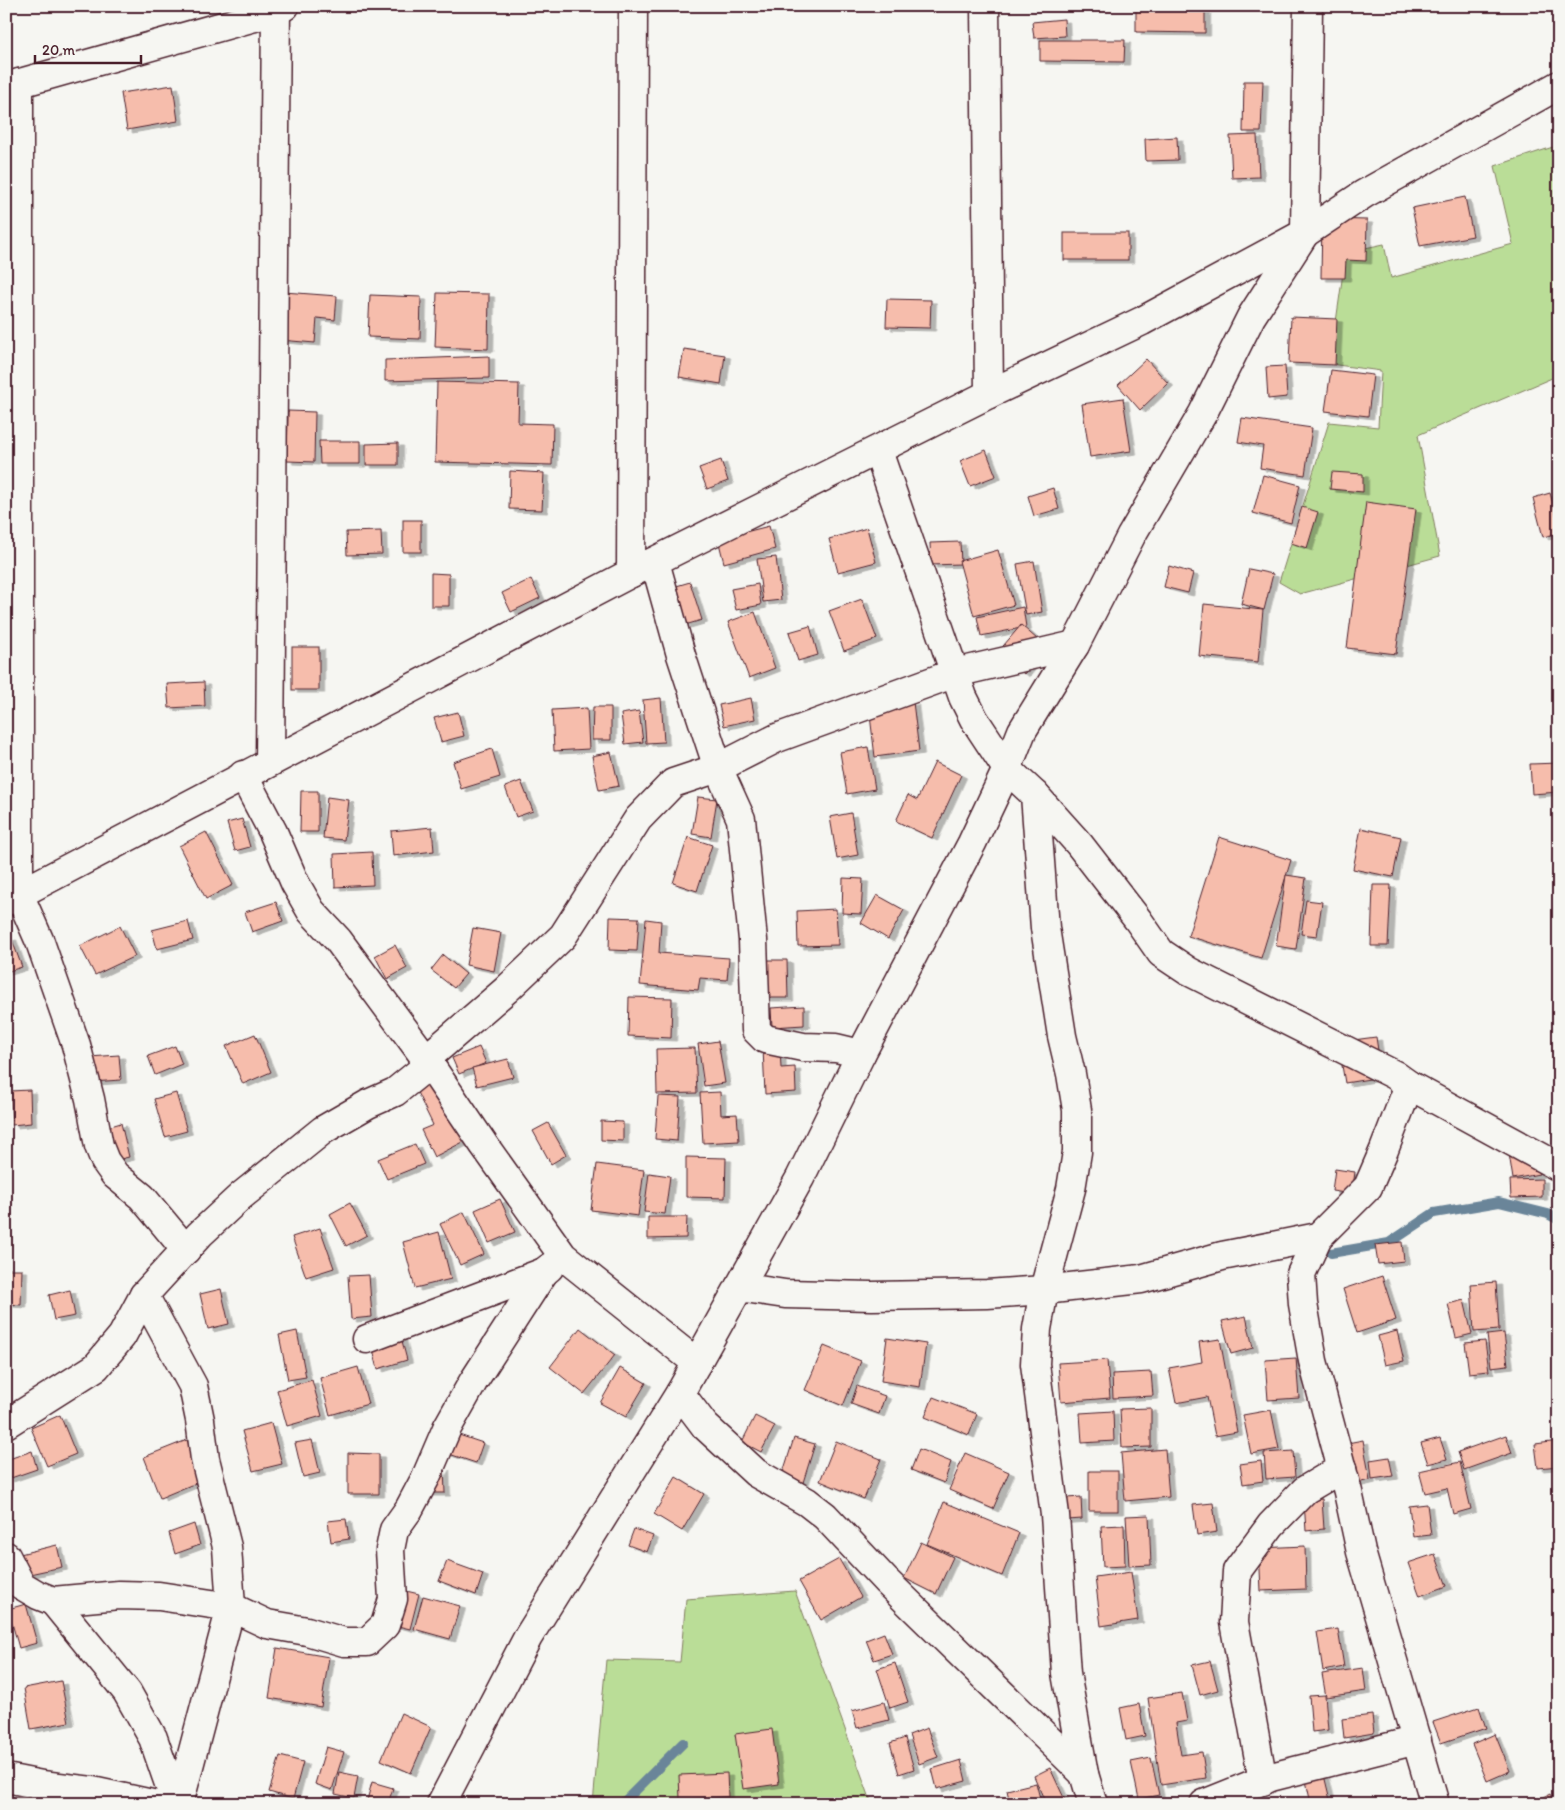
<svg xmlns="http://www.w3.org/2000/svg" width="1565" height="1810" viewBox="0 0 1565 1810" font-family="Itim,sans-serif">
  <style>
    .green { fill: #badd97; stroke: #827e61 }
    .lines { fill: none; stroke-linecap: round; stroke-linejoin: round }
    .stream { stroke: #6b8599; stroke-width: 10 }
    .building { fill: #f6bdac; stroke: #4a1f2b; filter: url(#shadow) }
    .street-casing { stroke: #4a1f2b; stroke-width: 31 }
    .street { stroke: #f6f6f2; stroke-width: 28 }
  </style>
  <defs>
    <filter id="shadow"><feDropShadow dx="5.5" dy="3" stdDeviation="0" flood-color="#0004"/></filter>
  </defs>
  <rect width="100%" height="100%" fill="#f6f6f2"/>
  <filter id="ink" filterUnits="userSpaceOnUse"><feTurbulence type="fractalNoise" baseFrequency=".02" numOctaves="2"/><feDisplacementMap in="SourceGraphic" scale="10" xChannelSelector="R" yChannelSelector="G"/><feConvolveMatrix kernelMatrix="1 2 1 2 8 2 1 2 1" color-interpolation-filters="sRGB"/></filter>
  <g filter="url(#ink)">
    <g class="green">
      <path d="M1559,145V375L1418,435L1440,556L1300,594L1279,582L1329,422L1378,427L1381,371L1330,364L1346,252L1384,244L1391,278L1513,244L1495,166Z"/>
      <path d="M795,1591L872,1804H593L606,1660L680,1662L686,1599Z"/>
    </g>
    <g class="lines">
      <g class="stream">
        <path d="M1331,1253L1389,1243L1434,1213L1499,1202L1548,1214L1559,1220"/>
        <path d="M619,1804L626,1800L683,1743"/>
      </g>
    </g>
    <g class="building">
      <path d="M1136,7L1205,8V33L1136,32Z"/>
      <path d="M1064,19L1065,36L1034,38L1032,22Z"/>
      <path d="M1040,40H1125L1124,62L1040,61Z"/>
      <path d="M1244,81H1263L1261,132H1243Z"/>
      <path d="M173,85L178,121L127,130L121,93Z"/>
      <path d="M1257,135L1259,177L1232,178L1230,136Z"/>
      <path d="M1177,137L1178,160L1146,161L1145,139Z"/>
      <path d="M1465,197L1473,236L1420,246L1412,208Z"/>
      <path d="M1322,219L1367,220L1366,261L1346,260L1345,278H1321Z"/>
      <rect x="1064" y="233" width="64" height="27"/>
      <path d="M284,292L337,296L335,320L317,318L315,343L280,340Z"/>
      <path d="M437,293L489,294L488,349L435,347Z"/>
      <path d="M370,295L421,297L420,339L368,337Z"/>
      <path d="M887,299L931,300L930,328L886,327Z"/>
      <path d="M1291,317L1337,319L1335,365L1289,363Z"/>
      <path d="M684,349L725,355L721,384L679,377Z"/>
      <path d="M489,356V378L385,381V360Z"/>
      <path d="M1146,359L1168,383L1140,410L1118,385Z"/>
      <path d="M1285,366L1287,397L1268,399L1266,367Z"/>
      <path d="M1331,370L1373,375L1368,416L1325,411Z"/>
      <path d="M437,382L519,384L518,423L553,424L552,465L435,462Z"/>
      <path d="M1123,398L1131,451L1090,457L1082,404Z"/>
      <path d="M288,411L315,412L314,462L287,461Z"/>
      <path d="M1242,418L1312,428L1305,475L1260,468L1263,446L1238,442Z"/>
      <path d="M319,441H360V464H320Z"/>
      <path d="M398,443V465H366V444Z"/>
      <path d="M986,450L996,476L970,486L960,461Z"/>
      <path d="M721,460L728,481L707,489L699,468Z"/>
      <path d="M510,471L544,473L542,510L509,509Z"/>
      <path d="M1332,472L1363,474V492L1330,489Z"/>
      <path d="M1263,475L1300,485L1291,523L1253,513Z"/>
      <path d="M1053,488L1059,509L1034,516L1028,496Z"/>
      <path d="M1550,493L1559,525V533L1543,537L1533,498Z"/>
      <path d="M1366,502L1416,509L1396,654L1347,648Z"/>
      <path d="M1302,507L1318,512L1307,548L1291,543Z"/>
      <rect x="403" y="520" width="18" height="32"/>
      <path d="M769,526L775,549L724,563L718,539Z"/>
      <path d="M867,528L876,562L838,572L829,539Z"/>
      <path d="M381,531L382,554L347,555L346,532Z"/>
      <path d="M960,542L961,564L931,565L930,543Z"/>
      <path d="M998,550L1014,605L974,616L959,561Z"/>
      <path d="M776,557L781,600L763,602L757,559Z"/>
      <path d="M1034,561L1042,612L1026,615L1017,564Z"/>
      <path d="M1169,566L1193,573L1188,593L1164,587Z"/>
      <path d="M1249,569L1273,574L1264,610L1241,604Z"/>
      <path d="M431,573L449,574V606H431Z"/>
      <path d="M531,579L540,598L511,612L502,593Z"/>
      <path d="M690,582L702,620L685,625L673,587Z"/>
      <path d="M758,584L761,605L736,610L731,589Z"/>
      <path d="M862,599L877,639L844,651L829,611Z"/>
      <path d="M1204,604L1263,610L1258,662L1199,656Z"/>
      <path d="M1023,607L1026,627L981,636L977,617Z"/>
      <path d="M755,612L775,668L749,678L728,622Z"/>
      <path d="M1021,625L1046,647L1024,674L998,652Z"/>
      <path d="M810,626L818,655L798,661L789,632Z"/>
      <rect x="292" y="647" width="27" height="43"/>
      <path d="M204,682L205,706L169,708L167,684Z"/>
      <path d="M661,698L664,742L646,743L643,700Z"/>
      <path d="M751,698L755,719L724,726L719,705Z"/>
      <path d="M913,702L919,751L875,757L869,707Z"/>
      <path d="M593,707H611V740H592Z"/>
      <path d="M587,708L589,749L554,751L552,710Z"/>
      <path d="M639,711L643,742L625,744L621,714Z"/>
      <path d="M458,712L464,736L441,742L434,718Z"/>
      <path d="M868,747L875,789L847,794L840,752Z"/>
      <path d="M492,749L500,777L461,789L453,762Z"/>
      <path d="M611,752L619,786L599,790L592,756Z"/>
      <path d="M935,762L961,775L932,838L896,821L908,795L917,800Z"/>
      <path d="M1559,763V792L1532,794L1530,764Z"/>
      <path d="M521,781L533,811L516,817L505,787Z"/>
      <path d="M301,791H318V832H300Z"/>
      <path d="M327,797L349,800L344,840L323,838Z"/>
      <path d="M698,797L717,799L711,837L692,834Z"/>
      <path d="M851,813L858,855L837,859L830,817Z"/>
      <path d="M242,819L250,847L235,851L227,823Z"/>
      <path d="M432,827L434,851L393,856L391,831Z"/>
      <path d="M1361,828L1401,837L1393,877L1353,869Z"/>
      <path d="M206,832L233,885L206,899L179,846Z"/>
      <path d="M688,837L712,845L697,891L673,883Z"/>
      <path d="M1219,837L1291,860L1261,958L1188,936Z"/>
      <path d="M372,852L373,885L335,887L334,854Z"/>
      <path d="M1286,875L1306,878L1296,949L1276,946Z"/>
      <path d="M843,878L863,879L861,914L842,913Z"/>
      <path d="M1373,885H1391L1388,946H1371Z"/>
      <path d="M877,895L904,910L888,939L861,923Z"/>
      <path d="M1306,900L1322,902L1317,936L1301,934Z"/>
      <path d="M276,902L283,921L252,932L245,912Z"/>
      <path d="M836,909L838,945L798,946L797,911Z"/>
      <path d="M610,917L639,918L637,951L609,950Z"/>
      <path d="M646,919L661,921L659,953L729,958L727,980L700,978L698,990L640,985Z"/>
      <path d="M188,921L193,940L157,949L152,930Z"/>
      <path d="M120,926L135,956L95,975L80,946Z"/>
      <path d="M473,928L501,933L494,971L466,965Z"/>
      <path d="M11,937L22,967L6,972V938Z"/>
      <path d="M395,945L407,968L387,979L375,956Z"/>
      <path d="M443,955L466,974L454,988L431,970Z"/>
      <path d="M756,960H787L788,998H757Z"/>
      <path d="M629,997L672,998L671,1038L628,1036Z"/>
      <path d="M804,1006V1025L772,1027L771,1008Z"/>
      <path d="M255,1034L271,1072L243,1084L226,1046Z"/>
      <path d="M1376,1037L1382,1077L1345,1083L1338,1042Z"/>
      <path d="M718,1041L725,1083L704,1086L698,1044Z"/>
      <path d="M175,1046L182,1064L155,1075L148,1056Z"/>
      <path d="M479,1047L486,1063L459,1074L452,1058Z"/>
      <path d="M780,1047L781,1068L795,1067L796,1092L765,1094L763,1048Z"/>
      <path d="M695,1048L697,1093L657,1094L656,1049Z"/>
      <path d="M119,1055L121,1080L92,1082L89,1057Z"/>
      <path d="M508,1059L513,1077L477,1086L472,1068Z"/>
      <path d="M434,1071L467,1140L434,1157L421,1130L433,1125L412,1082Z"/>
      <path d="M30,1090L31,1123L12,1125L10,1091Z"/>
      <path d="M720,1092L721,1115L737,1114L739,1141L703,1143L700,1093Z"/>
      <path d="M176,1093L187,1131L165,1137L154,1099Z"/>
      <path d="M658,1096L680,1097L677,1141L655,1139Z"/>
      <path d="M601,1121L623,1122V1141L601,1140Z"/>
      <path d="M121,1123L129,1157L112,1161L104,1128Z"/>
      <path d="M548,1123L566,1155L551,1164L533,1131Z"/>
      <path d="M1533,1136L1539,1174L1513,1179L1507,1141Z"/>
      <path d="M415,1144L424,1164L387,1179L378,1159Z"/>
      <path d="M686,1157L726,1158L725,1198L686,1197Z"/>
      <path d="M597,1164L644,1170L638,1216L591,1210Z"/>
      <path d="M1335,1169L1355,1172L1352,1194L1332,1191Z"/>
      <path d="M649,1173L670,1176L665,1214L644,1212Z"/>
      <path d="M1542,1179V1197L1511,1198L1510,1180Z"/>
      <path d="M500,1199L515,1232L489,1243L475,1210Z"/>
      <path d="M350,1203L367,1235L346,1246L330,1214Z"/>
      <path d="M464,1212L484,1254L460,1265L440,1224Z"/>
      <path d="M648,1217H687L686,1238L648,1239Z"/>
      <path d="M320,1228L334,1268L306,1277L292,1237Z"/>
      <path d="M439,1232L451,1279L415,1288L403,1242Z"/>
      <path d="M1402,1242L1404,1261L1378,1264L1375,1245Z"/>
      <path d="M6,1269H22L21,1305L6,1304Z"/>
      <path d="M369,1275L372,1317L351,1319L348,1276Z"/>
      <path d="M1382,1276L1396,1320L1357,1333L1343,1289Z"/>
      <path d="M1496,1282L1499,1330L1474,1332L1471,1284Z"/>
      <path d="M221,1289L229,1324L208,1329L200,1294Z"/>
      <path d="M70,1290L75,1316L54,1320L49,1295Z"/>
      <path d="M1464,1300L1472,1334L1456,1338L1448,1304Z"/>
      <path d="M1246,1316L1253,1348L1231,1354L1222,1321Z"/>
      <path d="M397,1322L407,1360L378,1369L368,1330Z"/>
      <path d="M580,1328L615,1355L584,1394L550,1367Z"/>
      <path d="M297,1331L306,1377L288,1380L279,1335Z"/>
      <path d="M1397,1331L1404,1361L1385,1365L1378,1336Z"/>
      <path d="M1504,1333L1508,1365L1491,1367L1487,1335Z"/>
      <path d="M887,1338L926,1344L920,1387L881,1381Z"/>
      <path d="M1220,1339L1237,1432L1215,1436L1207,1397L1176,1403L1169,1368L1202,1362L1199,1342Z"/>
      <path d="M1485,1341L1489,1371L1469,1373L1465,1343Z"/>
      <path d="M824,1346L861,1361L843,1406L805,1390Z"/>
      <path d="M1296,1358L1299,1398L1268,1400L1265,1360Z"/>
      <path d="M1107,1360L1110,1398L1061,1402L1058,1363Z"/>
      <path d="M358,1367L368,1404L330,1415L320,1378Z"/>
      <path d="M620,1368L646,1383L626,1417L600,1403Z"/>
      <path d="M1151,1372L1153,1396L1113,1398L1112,1374Z"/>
      <path d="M312,1380L322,1416L287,1426L277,1390Z"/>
      <path d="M857,1386L885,1396L879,1414L851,1404Z"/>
      <path d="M933,1397L977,1414L969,1435L925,1417Z"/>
      <path d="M1151,1408V1447L1122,1448L1120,1409Z"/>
      <path d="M1271,1410L1279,1449L1251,1454L1243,1415Z"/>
      <path d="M1113,1411L1114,1441L1082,1443L1080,1413Z"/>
      <path d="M60,1415L76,1454L47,1466L31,1428Z"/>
      <path d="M755,1416L775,1426L761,1452L742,1442Z"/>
      <path d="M271,1423L282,1464L253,1471L242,1431Z"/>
      <path d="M453,1433L483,1443L476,1463L446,1453Z"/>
      <path d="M1506,1435L1512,1453L1464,1470L1458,1452Z"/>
      <path d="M794,1438L815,1444L801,1489L780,1482Z"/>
      <path d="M1440,1438L1447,1459L1428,1464L1421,1443Z"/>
      <path d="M187,1440L203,1480L160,1498L144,1457Z"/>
      <path d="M312,1440L320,1473L303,1477L295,1443Z"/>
      <path d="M1363,1440L1370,1480L1349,1485L1342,1444Z"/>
      <path d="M836,1441L881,1459L864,1499L820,1481Z"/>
      <path d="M1559,1441V1466L1538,1468L1535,1444Z"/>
      <path d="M919,1449L951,1462L944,1483L911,1470Z"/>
      <path d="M1165,1449L1169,1497L1125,1501L1121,1453Z"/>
      <path d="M32,1451L37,1469L8,1479L6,1460Z"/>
      <path d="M1293,1451L1295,1477L1266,1479L1264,1453Z"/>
      <path d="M348,1453L379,1454V1494H348Z"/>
      <path d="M965,1453L1009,1472L993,1509L949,1490Z"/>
      <path d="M1389,1457L1393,1476L1372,1479L1370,1460Z"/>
      <path d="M1261,1461L1263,1481L1243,1484L1240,1464Z"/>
      <path d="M1460,1462L1471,1509L1453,1514L1447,1488L1425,1493L1419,1471Z"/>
      <path d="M444,1467L445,1493H428Z"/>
      <rect x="1089" y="1471" width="29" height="40"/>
      <path d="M676,1477L704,1494L682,1531L654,1514Z"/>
      <path d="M1081,1497L1082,1519L1054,1521L1052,1499Z"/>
      <path d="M1322,1499L1324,1529L1306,1531L1304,1501Z"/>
      <path d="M944,1502L1019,1533L1002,1576L927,1544Z"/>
      <path d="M1213,1503L1217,1532L1197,1535L1193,1505Z"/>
      <path d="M1427,1504L1431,1535L1413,1537L1409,1506Z"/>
      <path d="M1149,1515L1151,1565L1129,1566L1126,1516Z"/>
      <path d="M346,1519L349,1539L331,1542L328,1521Z"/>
      <path d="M194,1524L200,1545L175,1554L169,1533Z"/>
      <path d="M1124,1525L1125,1566L1103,1567L1101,1526Z"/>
      <path d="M634,1529L653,1536L647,1552L628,1545Z"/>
      <path d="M921,1542L953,1557L936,1594L904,1578Z"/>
      <path d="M57,1545L62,1567L25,1575L20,1554Z"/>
      <path d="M1305,1546L1306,1589L1261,1591L1259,1548Z"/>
      <path d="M1435,1554L1447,1586L1420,1596L1408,1563Z"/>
      <path d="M839,1559L861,1597L821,1620L799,1581Z"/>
      <path d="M447,1561L483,1574L476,1595L439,1581Z"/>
      <path d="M1131,1572L1138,1620L1101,1626L1095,1577Z"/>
      <path d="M402,1590L419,1594L410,1629L394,1625Z"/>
      <path d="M423,1596L460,1606L450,1639L414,1629Z"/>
      <path d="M26,1604L37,1643L19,1648L8,1609Z"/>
      <path d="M1338,1629L1344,1667L1323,1671L1317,1632Z"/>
      <path d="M884,1633L892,1654L874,1660L866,1640Z"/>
      <path d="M277,1648L329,1657L321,1707L269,1698Z"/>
      <path d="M1210,1661L1218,1690L1200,1695L1192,1665Z"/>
      <path d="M895,1663L908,1702L890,1708L877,1669Z"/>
      <path d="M1363,1668L1366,1691L1326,1697L1322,1674Z"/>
      <path d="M61,1681L69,1722L31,1729L24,1688Z"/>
      <path d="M1182,1693L1187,1721L1176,1723L1181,1755L1202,1752L1206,1778L1161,1785L1148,1698Z"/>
      <path d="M1325,1695L1328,1730L1312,1732L1309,1696Z"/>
      <path d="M884,1702L889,1720L857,1728L852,1711Z"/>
      <path d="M1139,1704L1145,1736L1126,1740L1120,1708Z"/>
      <path d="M1479,1707L1486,1728L1441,1743L1433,1722Z"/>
      <path d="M401,1713L431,1727L411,1773L381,1760Z"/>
      <path d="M1372,1715L1374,1733L1344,1738L1342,1719Z"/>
      <path d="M927,1728L938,1757L919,1764L909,1735Z"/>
      <path d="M772,1729L779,1784L743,1789L735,1734Z"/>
      <path d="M1495,1734L1510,1771L1487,1781L1472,1744Z"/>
      <path d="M905,1738L914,1769L899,1774L890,1743Z"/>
      <path d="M326,1747L344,1752L332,1790L315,1784Z"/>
      <path d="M280,1756L303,1762L293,1799L269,1792Z"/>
      <path d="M1151,1758L1159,1795L1139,1799L1131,1762Z"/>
      <path d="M961,1760L966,1781L937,1789L932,1769Z"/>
      <path d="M1050,1768L1065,1800L1056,1804H1046L1034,1776Z"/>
      <path d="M1323,1771L1331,1804H1311L1305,1776Z"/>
      <path d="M339,1772L358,1776L354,1798L335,1794Z"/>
      <path d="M727,1773L728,1797L680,1799L679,1775Z"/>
      <path d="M372,1782L393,1788L388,1804H366Z"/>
      <path d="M1036,1783L1041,1802L1032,1804H1010L1007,1790Z"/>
      <path d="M1550,1794L1555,1804H1530Z"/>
    </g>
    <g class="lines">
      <g class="street-casing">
        <g id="street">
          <path d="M985,6L989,394"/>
          <path d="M19,83V894L40,942L76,1045L90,1099L99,1146L105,1161L115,1175L142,1197L186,1250"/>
          <path d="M6,87L276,11L285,6"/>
          <path d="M878,451L963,697L974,719L1007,769L1035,795L1079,844L1138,920L1161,953L1188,971L1395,1075L1409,1085L1559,1167"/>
          <path d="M655,562L681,655L718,768L741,819L753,940L756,1030L765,1039L803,1047L836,1048L861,1054"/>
          <path d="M631,573L633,6"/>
          <path d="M270,762L276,6"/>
          <path d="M243,775L273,832L295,883L311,911L338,940L426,1059L484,1145L563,1256L697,1363"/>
          <path d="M1035,795L1045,928L1062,1036L1071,1074L1077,1110V1152L1071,1189L1044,1290L1037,1329L1035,1364L1055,1515L1066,1673L1084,1774L1093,1804"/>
          <path d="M6,901L631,573L989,394L1142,321L1305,233L1364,194L1559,85"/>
          <path d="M1409,1085L1384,1150L1368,1187L1318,1237L1301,1274L1303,1304L1313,1361L1348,1492L1361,1552L1435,1804"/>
          <path d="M739,1287L785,1294L872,1296L987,1294L1044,1290L1141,1279L1222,1256L1318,1237"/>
          <path d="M144,1295L193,1386L200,1420L205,1459L227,1547L231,1607L179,1804"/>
          <path d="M367,1339L544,1272L549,1268"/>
          <path d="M680,1393L705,1426L756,1473L807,1502L825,1516L886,1581L1084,1774"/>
          <path d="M6,1424L96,1367L122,1336L144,1295L200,1234L241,1196L323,1130L368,1104L395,1092L421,1071L426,1059L506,990L563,936L638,819L673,783L718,768L777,738L955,673L1075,645"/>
          <path d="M6,1556L21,1585L38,1595L53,1601L119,1595L159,1596L231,1607L267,1624L307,1631L344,1642H367L385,1625L393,1599L390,1550L394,1530L409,1509L426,1477L447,1428L473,1382L544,1272"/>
          <path d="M53,1601L127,1692L153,1738L176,1804"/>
          <path d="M6,1778L42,1785L92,1791L152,1804"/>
          <path d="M1263,1781L1234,1622L1237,1571L1271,1525L1305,1490L1342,1468"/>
          <path d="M441,1804L528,1637L680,1393L800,1178L861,1054L972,843L1007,769L1022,731L1075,645L1131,536L1203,413L1251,317L1305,233L1308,6"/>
          <path d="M1204,1804L1271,1777L1417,1740"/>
        </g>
      </g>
      <use href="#street" class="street"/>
    </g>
  </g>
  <rect width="1565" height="1810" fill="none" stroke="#f6f6f2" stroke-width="25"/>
  <rect x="12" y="12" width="1540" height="1785" fill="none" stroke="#4a1f2b" stroke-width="2" filter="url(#ink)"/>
  <path d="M35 55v8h106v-8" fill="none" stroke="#4a1f2b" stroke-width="2.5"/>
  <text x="42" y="55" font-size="15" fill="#4a1f2b" stroke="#f6f6f2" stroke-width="4" paint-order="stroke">20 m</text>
</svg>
